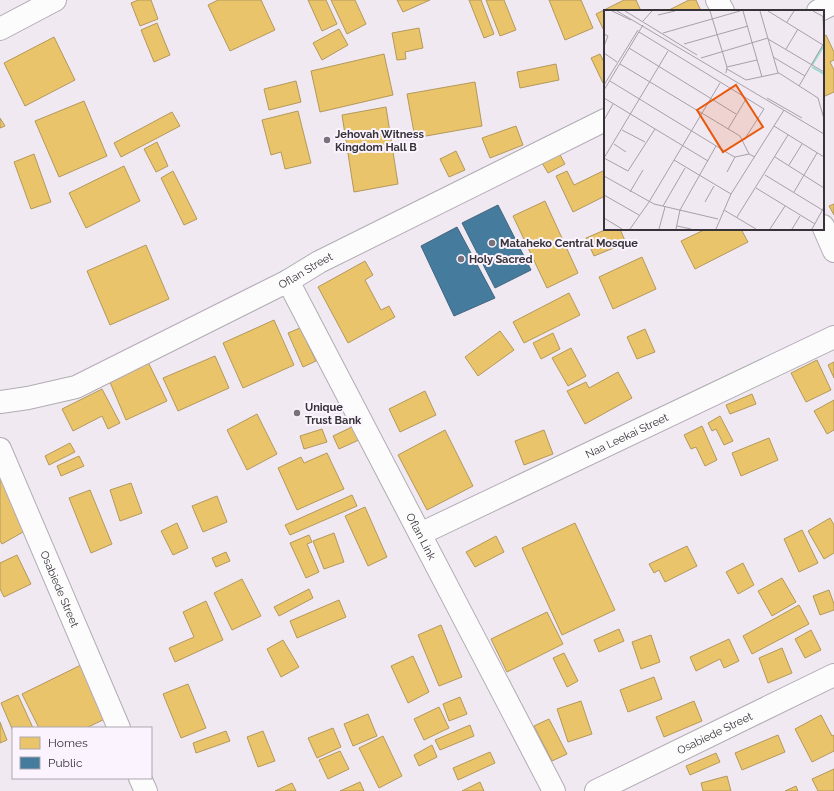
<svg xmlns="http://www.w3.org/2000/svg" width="834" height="791" viewBox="0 0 834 791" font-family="Raleway,sans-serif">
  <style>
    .homes { fill: #e9c46a; stroke: #b4985b }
    .public { fill: #457b9d; stroke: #41657f }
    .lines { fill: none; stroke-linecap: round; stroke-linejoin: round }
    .minor-casing { stroke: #b1acb3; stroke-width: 24 }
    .minor { stroke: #fdfcfd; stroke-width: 22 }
    .poi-dot { fill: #78737a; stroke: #fbf4ff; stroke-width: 1.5 }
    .labels { text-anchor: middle; stroke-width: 4; stroke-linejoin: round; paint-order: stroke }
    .poi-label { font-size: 11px; font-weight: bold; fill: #373339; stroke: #fbf4ff; text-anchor: start }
    .street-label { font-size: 11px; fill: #373339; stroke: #fbf4ff }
    .inset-river { fill: none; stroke: #98dacd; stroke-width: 2 }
    .inset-road { fill: none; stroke: #a6a0a8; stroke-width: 1 }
    .view { fill: #e8590c; fill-opacity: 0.15; stroke: #e8590c; stroke-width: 2 }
    .inset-edge { fill: none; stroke: #373339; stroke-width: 2 }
  </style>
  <rect width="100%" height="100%" fill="#f0e9f2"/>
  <g class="homes">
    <path d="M138,0H151L158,19L140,26L131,3Z"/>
    <path d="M218,0H261L275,30L230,51L208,5Z"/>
    <path d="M308,0H326L337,24L322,31Z"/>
    <path d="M331,0H355L366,24L347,34Z"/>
    <path d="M397,0H430L403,12Z"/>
    <path d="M469,0H481L494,34L484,38Z"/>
    <path d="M486,0H504L516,30L500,36Z"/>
    <path d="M549,0H581L593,28L565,40Z"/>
    <path d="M624,0H636L641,11H605V33L596,14Z"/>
    <path d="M689,0H696L701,11H669V10Z"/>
    <path d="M157,23L170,55L154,62L141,30Z"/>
    <path d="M419,28L423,48L405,52L406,59L397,60L392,33Z"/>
    <path d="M339,29L348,45L322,60L313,43Z"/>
    <path d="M826,35L834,52V60L830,62L834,70V92L823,97V37Z"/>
    <path d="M54,37L75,80L25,106L4,63Z"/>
    <path d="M384,54L393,95L320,112L311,71Z"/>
    <path d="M600,54L605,64V82L603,83L591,58Z"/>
    <path d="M556,64L559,80L520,88L517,72Z"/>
    <path d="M296,81L301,102L269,110L264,89Z"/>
    <path d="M475,82L482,126L415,138L407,94Z"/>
    <path d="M84,101L107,156L59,177L35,121Z"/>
    <path d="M386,107L398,184L354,192L342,115Z"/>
    <path d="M298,111L311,163L285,169L281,152L271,155L262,120Z"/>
    <path d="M172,112L180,126L121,157L114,143Z"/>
    <path d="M0,118L5,126L0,128Z"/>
    <path d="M516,126L523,145L490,158L482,138Z"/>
    <path d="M157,142L168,166L156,172L144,149Z"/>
    <path d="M456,151L465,170L449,177L440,159Z"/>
    <path d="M559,153L565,164L548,173L542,163Z"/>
    <path d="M34,154L51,202L31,209L14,162Z"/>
    <path d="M124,166L140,201L86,228L69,193Z"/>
    <path d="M605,170V196L573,212L556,176L567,171L574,185Z"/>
    <path d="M173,171L197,219L184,225L161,178Z"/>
    <path d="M545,201L578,273L547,288L513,216Z"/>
    <path d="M834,204V215L829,206Z"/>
    <path d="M607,229H620L626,243L594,256L586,238Z"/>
    <path d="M706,229H741L748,242L695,269L681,241Z"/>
    <path d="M146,245L169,299L110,325L87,271Z"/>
    <path d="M642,257L656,289L613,309L599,277Z"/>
    <path d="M365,261L373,275L365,280L381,310L389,306L395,317L348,343L318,287Z"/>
    <path d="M569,293L580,315L524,343L513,322Z"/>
    <path d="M274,320L294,365L243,388L223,343Z"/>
    <path d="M300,328L316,361L303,367L288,333Z"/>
    <path d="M645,329L655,352L637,359L627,337Z"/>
    <path d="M500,331L514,350L478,376L465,357Z"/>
    <path d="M553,333L560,349L541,359L533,343Z"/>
    <path d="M571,348L586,376L568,386L552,358Z"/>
    <path d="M215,356L229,388L178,411L163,378Z"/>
    <path d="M817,360L831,390L806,402L791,373Z"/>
    <path d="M148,362L167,401L126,420L109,380Z"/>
    <path d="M834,362V378L828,365Z"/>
    <path d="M618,372L632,398L585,424L567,391L586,382L589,388Z"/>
    <path d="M102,389L120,423L108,429L102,416L73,431L62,409Z"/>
    <path d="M425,391L436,415L400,432L389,409Z"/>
    <path d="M752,394L756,404L730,414L726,405Z"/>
    <path d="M834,400V430L827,434L814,411Z"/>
    <path d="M257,414L277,454L247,470L227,430Z"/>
    <path d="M720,416L733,441L724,445L716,429L712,431L708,423Z"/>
    <path d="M354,426L361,439L339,449L333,436Z"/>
    <path d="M702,426L717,460L705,466L696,447L691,449L684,435Z"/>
    <path d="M322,429L327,442L304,449L300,436Z"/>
    <path d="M445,430L473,486L427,510L398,455Z"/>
    <path d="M544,430L553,454L524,465L515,441Z"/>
    <path d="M769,438L778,460L741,476L732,453Z"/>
    <path d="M70,443L75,452L49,465L45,456Z"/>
    <path d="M327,453L344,489L297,510L278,468L301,457L304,463Z"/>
    <path d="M79,456L84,466L61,476L57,466Z"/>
    <path d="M0,476L30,528L2,544L0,541Z"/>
    <path d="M131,483L142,513L120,521L110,490Z"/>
    <path d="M90,490L112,544L91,553L69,498Z"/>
    <path d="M352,495L357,506L290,535L285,525Z"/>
    <path d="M217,496L227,522L203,532L192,506Z"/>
    <path d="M365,507L387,557L368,566L345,516Z"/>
    <path d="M830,518L834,525V553L824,559L808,531Z"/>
    <path d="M177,523L188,548L173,555L161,531Z"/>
    <path d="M575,523L615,610L562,635L522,548Z"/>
    <path d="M802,530L818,563L799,572L784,539Z"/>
    <path d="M334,533L344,562L324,569L313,541Z"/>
    <path d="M309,535L312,542L307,544L319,572L306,578L290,543Z"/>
    <path d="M496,536L504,552L475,567L466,552Z"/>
    <path d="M687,546L697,566L665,582L659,570L654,573L649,564Z"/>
    <path d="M226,552L230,561L216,567L212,558Z"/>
    <path d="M17,555L31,584L4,597L0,589V563Z"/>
    <path d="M743,563L754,585L738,594L726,572Z"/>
    <path d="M782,578L796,602L772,616L758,591Z"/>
    <path d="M242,579L261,616L232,630L214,593Z"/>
    <path d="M309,589L313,598L279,616L274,607Z"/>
    <path d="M829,590L834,604V610L820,615L813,596Z"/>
    <path d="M339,600L346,617L297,638L290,621Z"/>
    <path d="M206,601L223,640L175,662L169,648L194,637L183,612Z"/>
    <path d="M799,605L809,624L752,654L743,636Z"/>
    <path d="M547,612L563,644L507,672L491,639Z"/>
    <path d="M441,625L462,677L439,686L418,635Z"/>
    <path d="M619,629L624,641L599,652L594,640Z"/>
    <path d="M811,630L821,650L805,658L795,639Z"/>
    <path d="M651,635L660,662L641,669L632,642Z"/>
    <path d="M729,639L739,661L724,668L720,659L696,671L690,657Z"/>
    <path d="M283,640L299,667L281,677L267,649Z"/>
    <path d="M782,648L792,673L768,683L759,658Z"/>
    <path d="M564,653L578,681L567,687L553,658Z"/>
    <path d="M413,656L429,692L408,703L391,666Z"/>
    <path d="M83,664L109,717L86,728H39L22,694Z"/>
    <path d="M654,677L662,699L628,712L620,690Z"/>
    <path d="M188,684L206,728L181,738L163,694Z"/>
    <path d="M18,695L33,728H13V731L1,703Z"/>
    <path d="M460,697L467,714L449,721L443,704Z"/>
    <path d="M581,701L592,734L568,742L557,709Z"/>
    <path d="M694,701L702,721L664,737L656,717Z"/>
    <path d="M439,707L449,728L424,740L414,719Z"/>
    <path d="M368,714L377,736L353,746L344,724Z"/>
    <path d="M821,715L832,736L834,735V751L812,762L795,729Z"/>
    <path d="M549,719L567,754L552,761L534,726Z"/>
    <path d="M0,722L7,740L0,743Z"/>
    <path d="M470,725L474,736L440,750L435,740Z"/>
    <path d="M333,728L341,747L317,758L308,738Z"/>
    <path d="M226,731L230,741L196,753L193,743Z"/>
    <path d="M263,731L275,761L258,767L247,737Z"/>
    <path d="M778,735L785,752L742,770L735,753Z"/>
    <path d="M383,736L402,776L379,788L359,748Z"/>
    <path d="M432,745L437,757L419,766L414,755Z"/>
    <path d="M340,751L349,769L328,779L319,760Z"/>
    <path d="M490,752L495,763L458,780L453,768Z"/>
    <path d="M716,753L720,762L690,775L686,766Z"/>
    <path d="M834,769V791H818L812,779Z"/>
    <path d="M727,776L731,791H703L701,783Z"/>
    <path d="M360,782L364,791H340Z"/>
    <path d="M480,782L484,791H462Z"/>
    <path d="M292,783L296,791H275Z"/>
    <path d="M796,786L798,791H785Z"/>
  </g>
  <g class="public">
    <path d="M498,205L531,270L495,288L462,223Z"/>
    <path d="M457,227L495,298L454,316L421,246Z"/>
  </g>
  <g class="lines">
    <g class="minor-casing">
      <g id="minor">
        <path d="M717,0L723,11"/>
        <path d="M818,11L834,3"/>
        <path d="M0,29L55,0"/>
        <path d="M823,226L834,251"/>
        <path id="s1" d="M288,281L554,791"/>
        <path id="s2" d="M0,402L28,398L76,387L288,281L319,262L605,120"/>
        <path id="s3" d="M0,449L119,728"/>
        <path id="s4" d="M420,534L834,337"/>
        <path d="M140,778L146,791"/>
        <path id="s5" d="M596,791L834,675"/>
      </g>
    </g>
    <use href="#minor" class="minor"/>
  </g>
  <g class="poi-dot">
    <circle cx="327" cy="140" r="4"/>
    <circle cx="492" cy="243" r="4"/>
    <circle cx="461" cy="259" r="4"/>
    <circle cx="297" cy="413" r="4"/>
  </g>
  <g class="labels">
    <g class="poi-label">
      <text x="335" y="138">Jehovah Witness<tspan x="335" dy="13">Kingdom Hall B</tspan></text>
      <text x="500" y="247">Mataheko Central Mosque</text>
      <text x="469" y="263">Holy Sacred</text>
      <text x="305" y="411">Unique<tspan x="305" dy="13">Trust Bank</tspan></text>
    </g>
    <g class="street-label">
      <text dy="4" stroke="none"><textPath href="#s2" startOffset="335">Oflan Street</textPath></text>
      <text dy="4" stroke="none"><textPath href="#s4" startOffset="229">Naa Leekai Street</textPath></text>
      <text dy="4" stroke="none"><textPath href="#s1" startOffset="288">Oflan Link</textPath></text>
      <text dy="4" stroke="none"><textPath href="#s3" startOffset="152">Osabiede Street</textPath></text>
      <text dy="4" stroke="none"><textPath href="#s5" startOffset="132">Osabiede Street</textPath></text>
    </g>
  </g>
  <g transform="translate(604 10)">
    <rect width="220" height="220" fill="#f0e9f2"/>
    <path class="inset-river" d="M208,55L219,37M208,57L220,64"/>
    <path class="inset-road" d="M8,1L27,10M13,1L220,124M21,1L93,45M106,1L123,57L122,63M139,1L158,67M156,1L174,63M164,1L219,35M209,1L220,7M54,5L71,1M219,6L220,33M39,11L48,1M183,12L190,1M35,22L160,99L140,130M59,23L136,1M0,24L4,26L0,36M164,29L220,62M80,34L144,16M25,38L132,104M182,39L194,19M0,43L13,52M169,47L201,66M97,48L164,28M16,54L136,126L145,144M123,57L153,50M123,59L142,70L175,63L214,88L220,109M6,71L127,145L131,147L145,144L151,147M0,75L34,20M195,76L220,33M0,80L39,15M0,88L104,151M163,88L198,108M0,110L9,94M170,116L220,147M124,119L142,89M18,120L41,132M10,134L22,142M171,147L220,178M0,148L64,41M0,148L24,161L51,119M70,150L127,184M185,155L198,134M123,162L131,147M161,165L220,201M0,166L50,194L114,209M152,178L211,214M26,182L39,160M190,182L213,143M0,185L35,205M101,192L110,176M59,196L81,158M120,200L152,219M133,207L184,125M0,208L18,219M73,216L87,219M26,219L45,192L116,73M55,219L61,197M72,219L76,200L112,136M112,219L127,184L180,100M166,219L181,196M188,219L196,206M208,219L220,197"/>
    <path class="view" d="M132,75L159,117L119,142L93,100Z"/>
    <rect width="220" height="220" class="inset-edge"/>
  </g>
  <rect x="12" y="727" width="140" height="52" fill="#fbf4ff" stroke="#ada7b0"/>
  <rect x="20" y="737" width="20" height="12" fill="#e9c46a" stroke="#ada7b0"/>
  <text x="48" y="747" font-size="12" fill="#373339">Homes</text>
  <rect x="20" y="757" width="20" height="12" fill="#457b9d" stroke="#ada7b0"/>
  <text x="48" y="767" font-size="12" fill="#373339">Public</text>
</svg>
